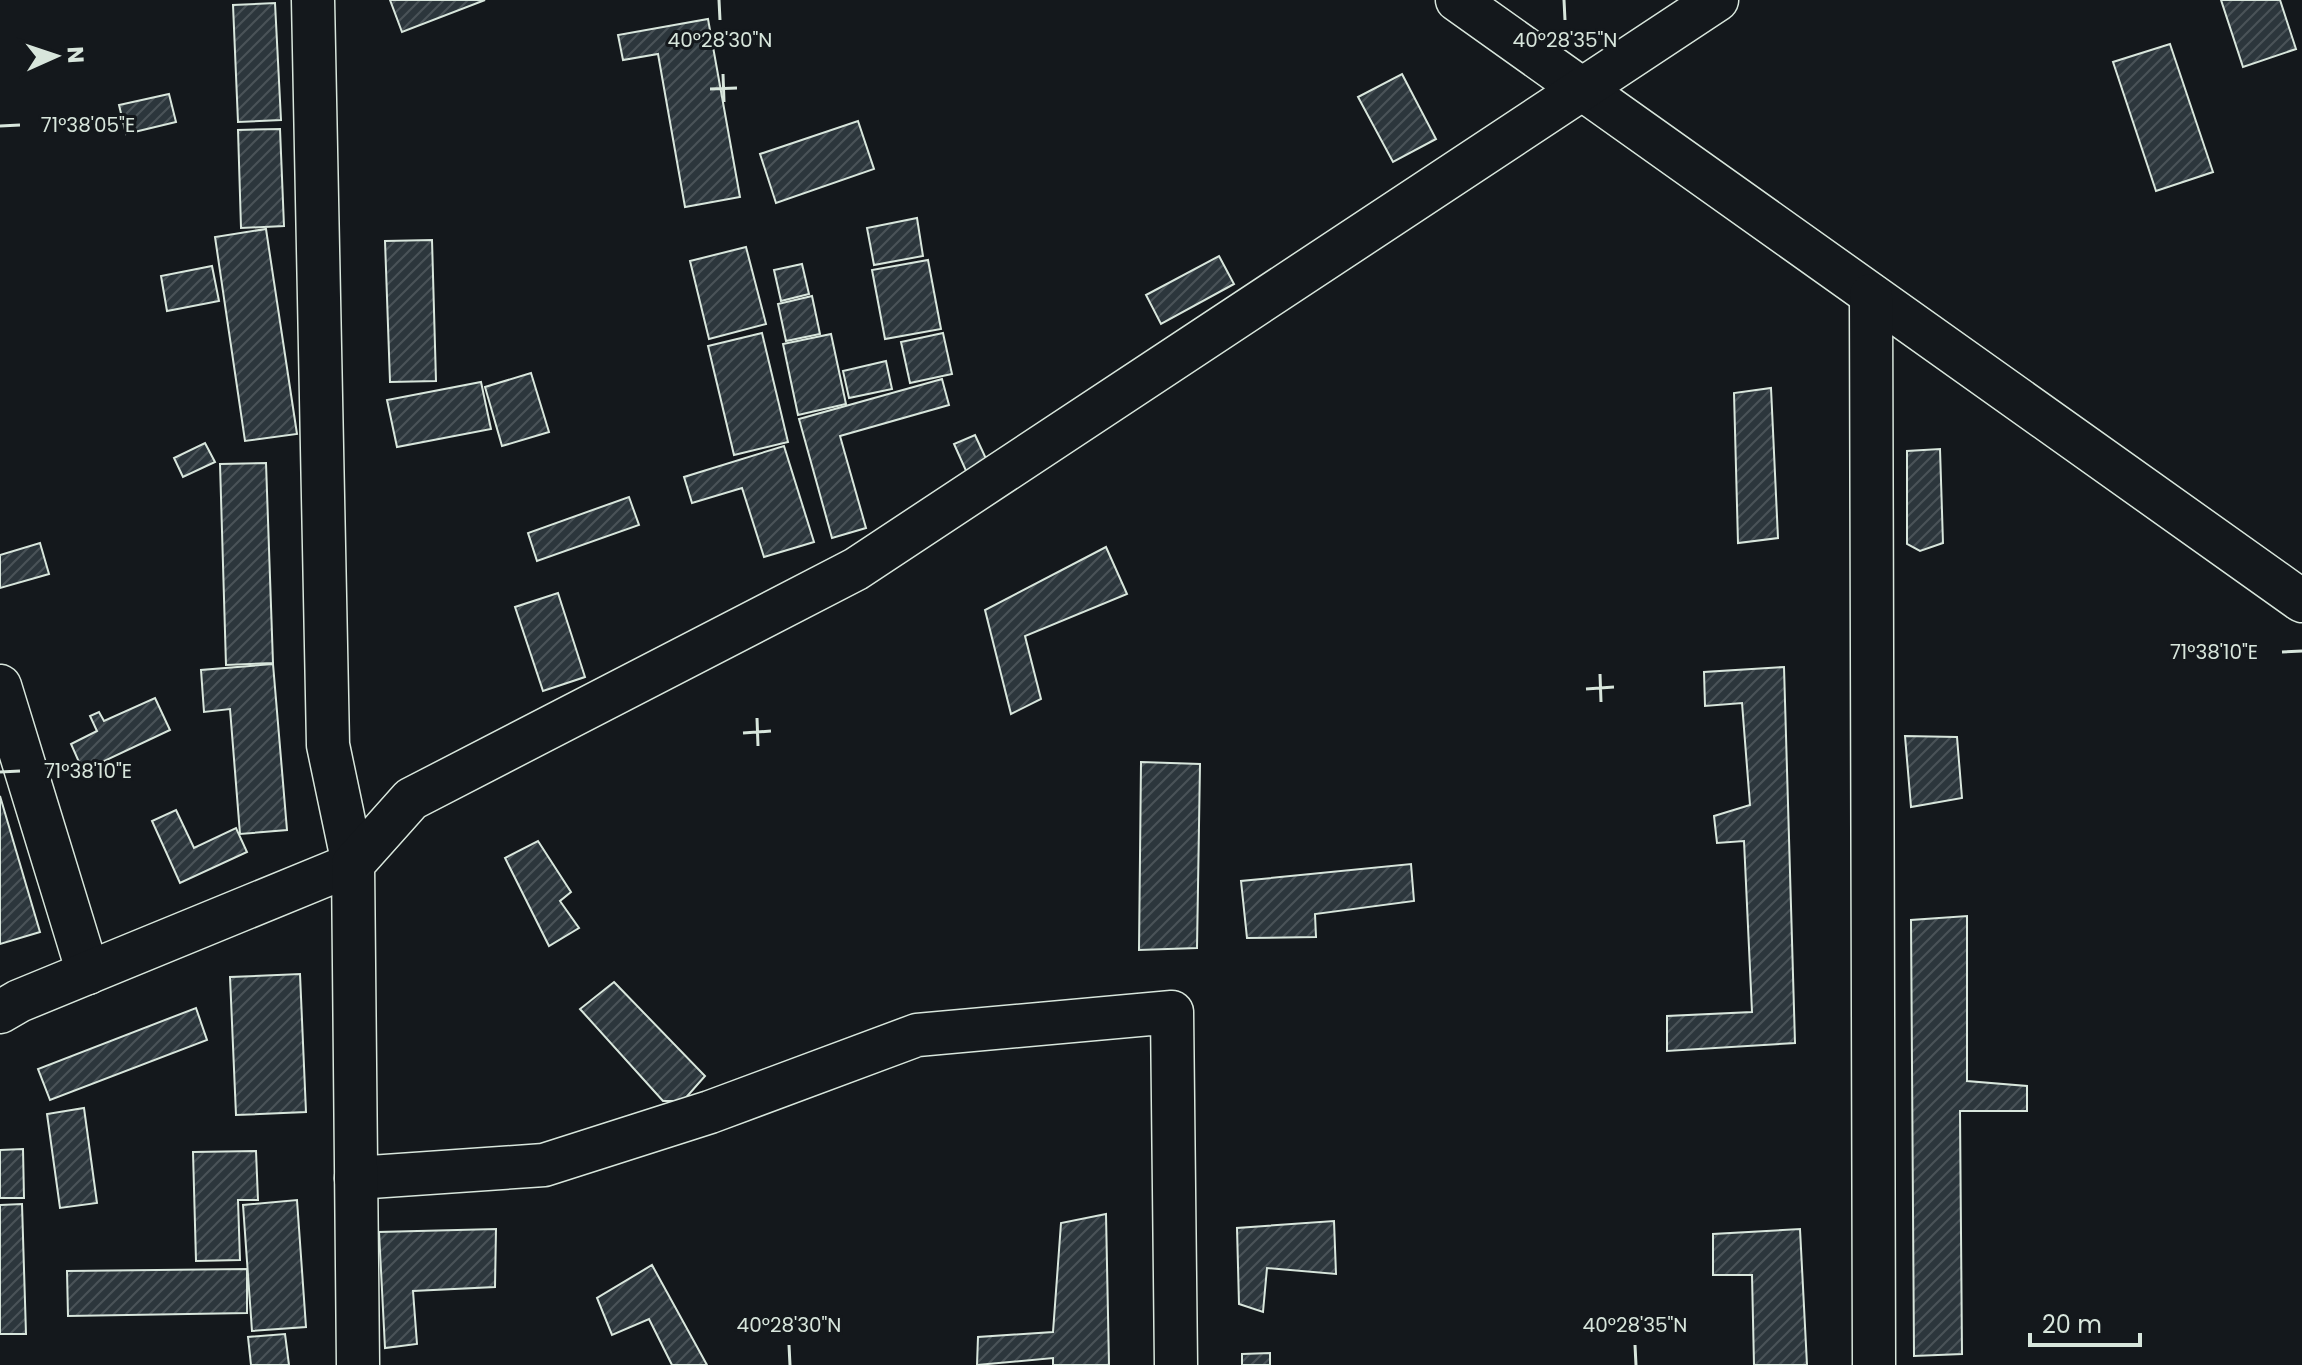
<svg xmlns="http://www.w3.org/2000/svg" width="2302" height="1365" viewBox="0 0 2302 1365" font-family="Poppins,sans-serif">
  <style>
    .building { fill: url(#building-hatch); stroke: #d8e6dc; stroke-width: 2 }
    .lines { fill: none; stroke-linecap: round; stroke-linejoin: round }
    .minor-casing { stroke: #d8e6dc; stroke-width: 45 }
    .minor { stroke: #14181c; stroke-width: 42 }
    .ticks { fill: none; stroke: #d8e6dc; stroke-width: 3 }
    .ticks-label { font-size: 20px; text-anchor: middle; fill: #d8e6dc; stroke: #14181c; stroke-width: 6; stroke-linejoin: round; paint-order: stroke }
  </style>
  <defs>
    <pattern id="building-hatch" width="6" height="6" patternUnits="userSpaceOnUse" patternTransform="scale(2)"><rect width="6" height="6" fill="#2c363c"/><path d="M-1 1l2-2M0 6l6-6M5 7l2-2" fill="none" stroke="#4a5358"/></pattern>
  </defs>
  <rect width="100%" height="100%" fill="#14181c"/>
  <g class="building">
    <path d="M390,0H485L402,32Z"/>
    <path d="M2221,0H2280L2296,49L2243,67Z"/>
    <path d="M275,3L281,120L238,122L233,5Z"/>
    <path d="M708,19L740,197L685,207L658,54L623,60L618,35Z"/>
    <path d="M2170,44L2213,172L2156,191L2113,62Z"/>
    <path d="M1402,74L1436,139L1393,162L1358,97Z"/>
    <path d="M169,94L176,122L126,134L119,105Z"/>
    <path d="M858,121L874,169L776,203L760,154Z"/>
    <path d="M280,129L284,226L241,228L238,130Z"/>
    <path d="M917,218L923,256L874,265L867,228Z"/>
    <path d="M266,229L297,434L245,441L215,237Z"/>
    <path d="M432,240L436,381L390,382L385,241Z"/>
    <path d="M746,247L766,324L709,339L690,261Z"/>
    <path d="M1219,256L1234,284L1161,324L1146,295Z"/>
    <path d="M928,260L941,329L885,339L872,270Z"/>
    <path d="M802,264L809,294L781,301L774,270Z"/>
    <path d="M212,266L219,301L167,311L161,276Z"/>
    <path d="M812,296L820,334L786,341L778,304Z"/>
    <path d="M762,333L788,442L734,455L708,346Z"/>
    <path d="M943,333L952,374L910,383L901,342Z"/>
    <path d="M831,334L846,404L798,415L783,344Z"/>
    <path d="M886,361L892,389L849,398L843,371Z"/>
    <path d="M531,373L549,432L502,446L485,387Z"/>
    <path d="M942,379L949,405L840,436L866,528L832,538L799,419Z"/>
    <path d="M481,382L491,429L397,447L387,400Z"/>
    <path d="M1771,388L1778,538L1738,543L1734,393Z"/>
    <path d="M975,435L988,463L967,473L954,444Z"/>
    <path d="M205,443L215,462L183,477L174,458Z"/>
    <path d="M784,446L814,542L764,557L742,488L692,503L684,477Z"/>
    <path d="M1940,449L1943,543L1920,551L1907,544V451Z"/>
    <path d="M266,463L273,663L226,665L220,464Z"/>
    <path d="M629,497L639,525L537,561L528,533Z"/>
    <path d="M40,543L49,574L0,588V555Z"/>
    <path d="M1106,547L1127,594L1025,636L1041,699L1011,714L985,610Z"/>
    <path d="M558,593L585,677L543,691L515,607Z"/>
    <path d="M273,664L287,830L240,834L230,709L204,712L201,670Z"/>
    <path d="M1784,667L1795,1043L1667,1051V1016L1752,1012L1744,841L1717,843L1714,816L1750,805L1742,703L1705,706L1704,672Z"/>
    <path d="M155,698L170,730L83,771L71,744L97,731L90,716L99,712L104,721Z"/>
    <path d="M1905,736L1957,737L1962,798L1911,807Z"/>
    <path d="M1141,762L1200,764L1197,948L1139,950Z"/>
    <path d="M0,796L40,932L0,944Z"/>
    <path d="M176,810L194,848L236,828L247,852L180,883L152,821Z"/>
    <path d="M538,841L571,892L560,901L579,928L549,946L505,858Z"/>
    <path d="M1411,864L1414,901L1315,914L1316,937L1247,938L1241,881Z"/>
    <path d="M1967,916V1081L2027,1086V1111H1960L1962,1354L1914,1356L1911,920Z"/>
    <path d="M300,974L306,1112L236,1115L230,977Z"/>
    <path d="M614,982L705,1076L683,1101H663L580,1009Z"/>
    <path d="M196,1008L207,1040L50,1100L38,1069Z"/>
    <path d="M84,1108L97,1203L60,1208L47,1114Z"/>
    <path d="M23,1149L24,1198H0V1150Z"/>
    <path d="M256,1151L258,1200H238L240,1260L196,1261L193,1152Z"/>
    <path d="M297,1200L306,1327L252,1331L243,1205Z"/>
    <path d="M22,1204L26,1334H0V1205Z"/>
    <path d="M1106,1214L1109,1365H1053V1358L977,1365L978,1337L1053,1332L1061,1223Z"/>
    <path d="M1334,1221L1336,1274L1267,1268L1263,1312L1239,1304L1237,1228Z"/>
    <path d="M496,1229L495,1287L413,1291L417,1344L385,1348L379,1232Z"/>
    <path d="M1800,1229L1807,1365H1754L1752,1275H1713V1234Z"/>
    <path d="M652,1265L707,1365H672L649,1319L612,1335L597,1298Z"/>
    <path d="M247,1269V1313L68,1316L67,1271Z"/>
    <path d="M285,1334L289,1365H251L248,1337Z"/>
    <path d="M1270,1353V1365H1242V1354Z"/>
  </g>
  <g class="lines">
    <g class="minor-casing">
      <g id="minor">
        <path d="M1457,0L2302,601"/>
        <path d="M1871,295L1874,1365"/>
        <path d="M0,686L88,973"/>
        <path d="M0,1012L19,1001L353,864L328,745L313,0"/>
        <path d="M356,1178L544,1165L710,1112L917,1035L1172,1012L1176,1365"/>
        <path d="M358,1365L353,864L411,799L856,569L1717,0"/>
      </g>
    </g>
    <use href="#minor" class="minor"/>
  </g>
  <path class="ticks" d="M719,0L720,20M1564,0L1565,20M723,74L724,102M710,89L737,88M0,126L20,125M2282,652L2302,651M1600,674L1601,702M1586,689L1614,687M757,718L758,746M743,733L771,731M0,772L20,771M789,1345L790,1365M1635,1345L1636,1365"/>
  <g class="ticks-label">
    <text x="720" y="47">40°28'30"N</text>
    <text x="1565" y="47">40°28'35"N</text>
    <text x="88" y="132">71°38'05"E</text>
    <text x="2214" y="659">71°38'10"E</text>
    <text x="88" y="778">71°38'10"E</text>
    <text x="789" y="1332">40°28'30"N</text>
    <text x="1635" y="1332">40°28'35"N</text>
  </g>
  <g transform="translate(56 56) rotate(87)" stroke="#14181c" stroke-width="6" paint-order="stroke">
  <path d="M0-6L14 30L0 20L-14 30Z" fill="#d8e6dc"/>
  <text y="-12" font-size="22" font-weight="bold" text-anchor="middle" fill="#d8e6dc">N</text>
  </g>
  <path d="M2030 1333v12h110v-12" fill="none" stroke="#d8e6dc" stroke-width="4"/>
  <text x="2042" y="1333" font-size="24" fill="#d8e6dc" stroke="#14181c" stroke-width="6" paint-order="stroke">20 m</text>
</svg>
